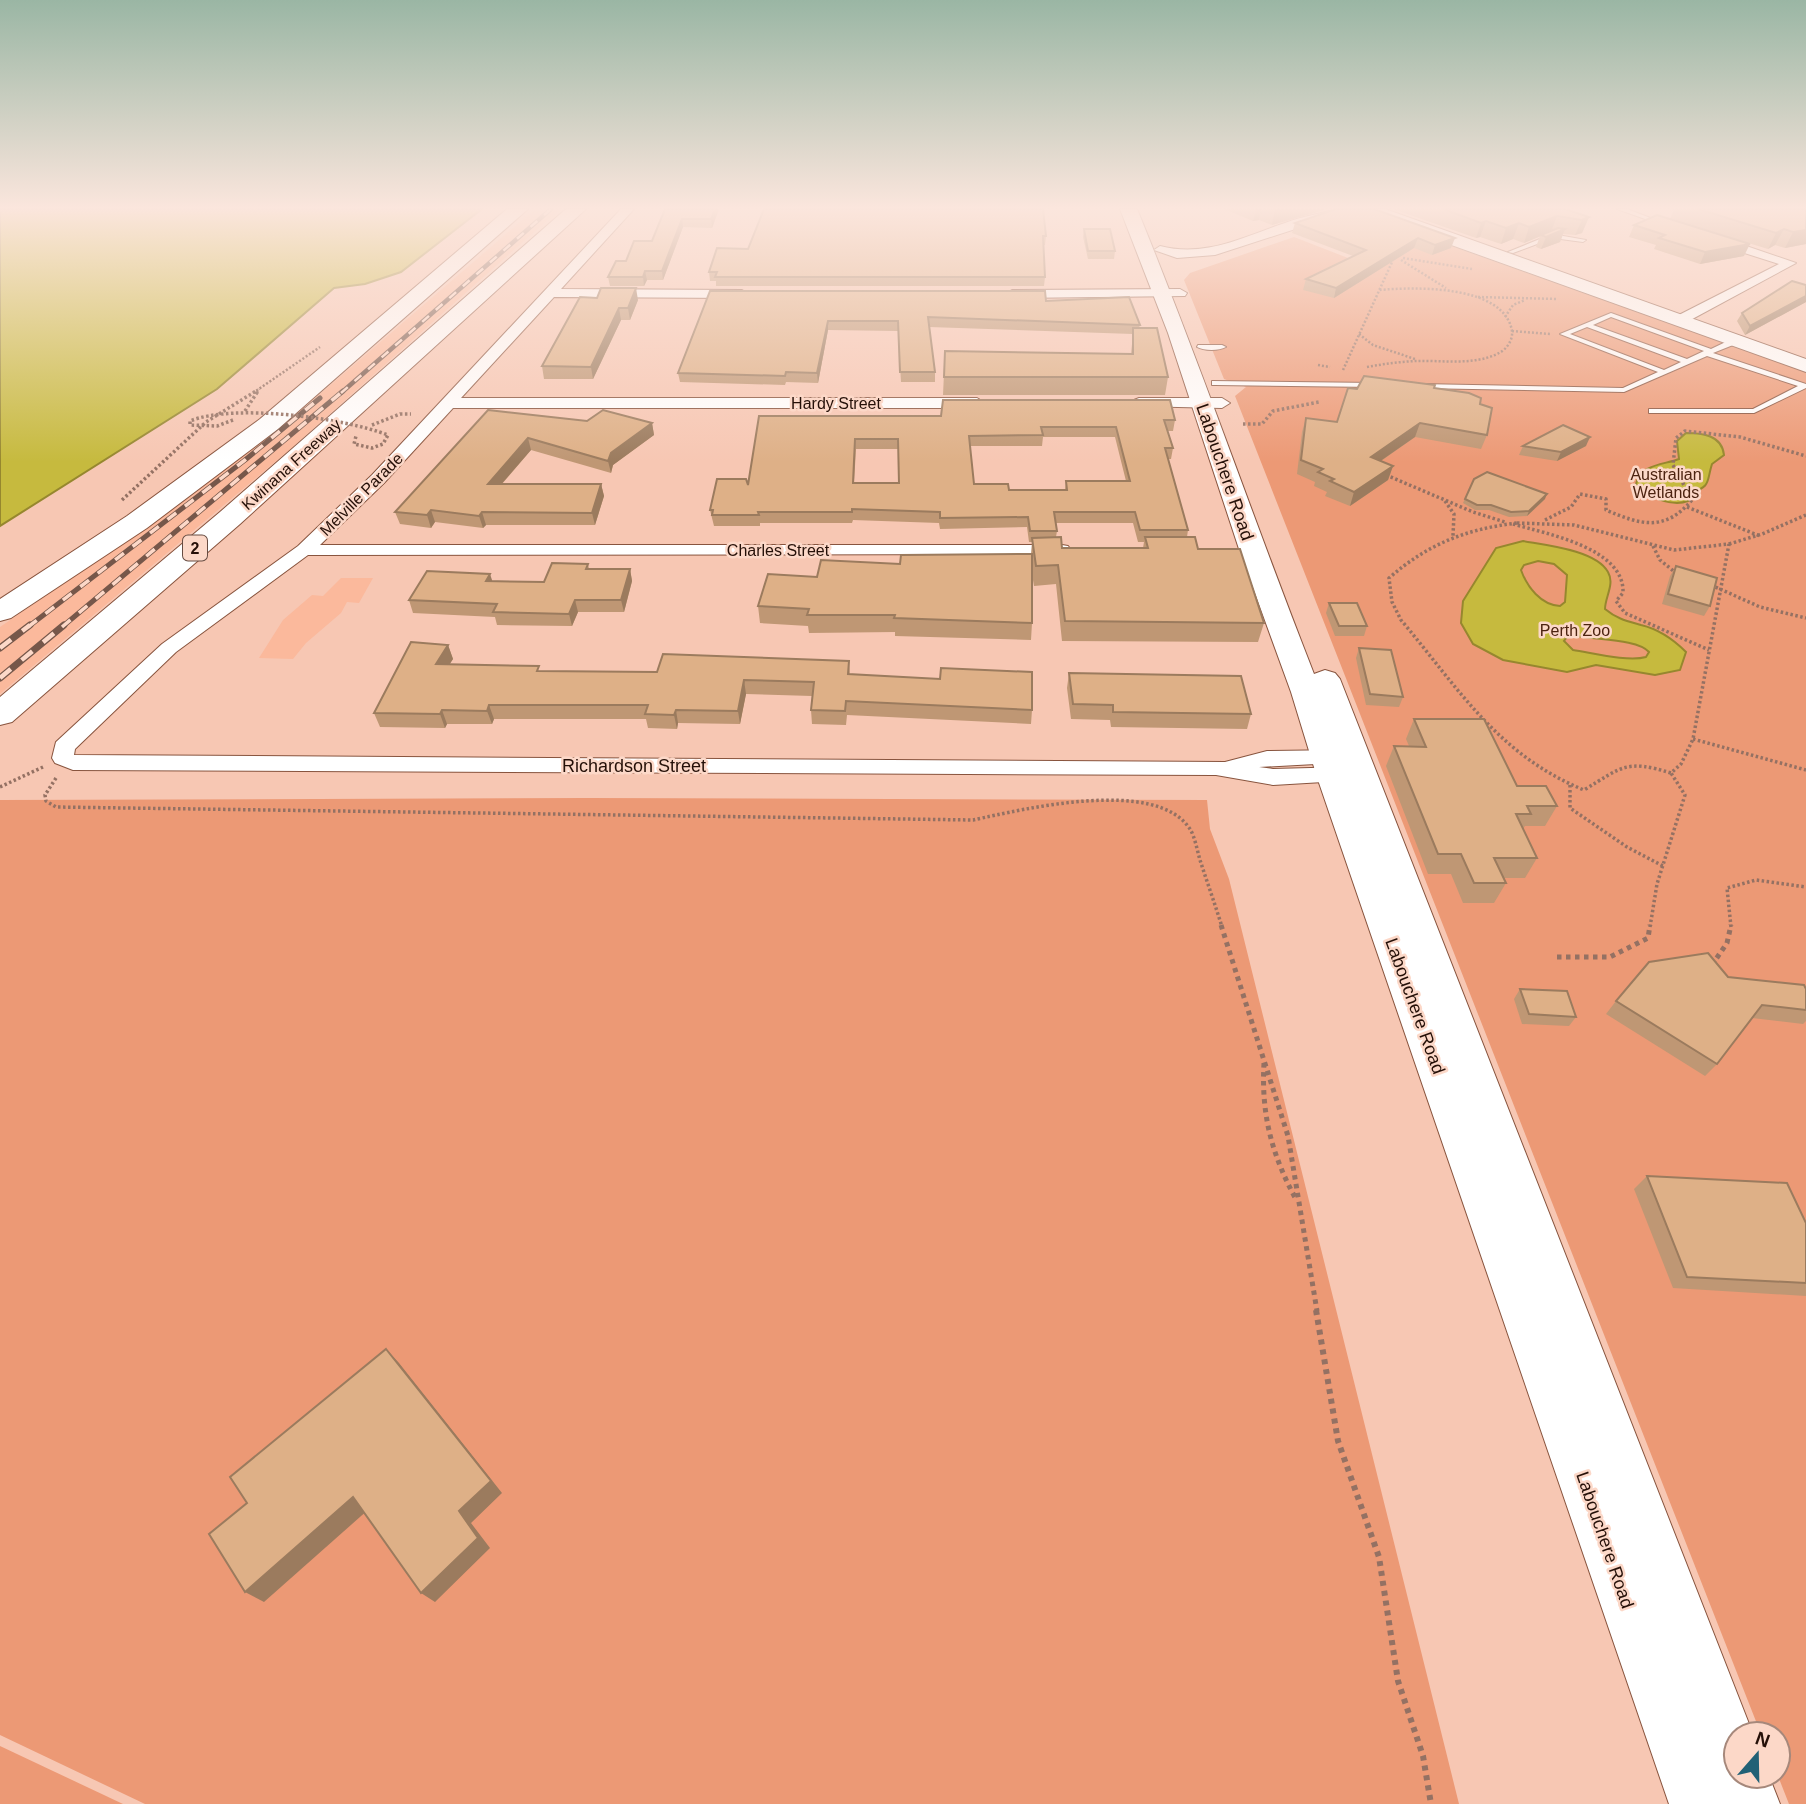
<svg xmlns="http://www.w3.org/2000/svg" width="1806" height="1804" viewBox="0 0 1806 1804" font-family="Arial,sans-serif">
  <style>
    .built { fill: #fbb99c }
    .green { fill: #ec9975 }
    .water { fill: #c6ba3e; stroke: #96872e; stroke-width: 2; fill-rule: evenodd }
    .lines { fill: none; stroke-linecap: round; stroke-linejoin: round }
    .service-casing { stroke: #88543e; stroke-width: 2 }
    .minor-casing { stroke: #88543e; stroke-width: 2 }
    .secondary-casing { stroke: #88543e; stroke-width: 2 }
    .motorway-casing { stroke: #88543e; stroke-width: 2 }
    .path-far3 { stroke: #947163; stroke-width: 2.5; stroke-dasharray: 2 2; stroke-linecap: butt }
    .path-far2 { stroke: #947163; stroke-width: 3.5; stroke-dasharray: 2.5 2.5; stroke-linecap: butt }
    .path-far1 { stroke: #947163; stroke-width: 5; stroke-dasharray: 4.5 4.5; stroke-linecap: butt }
    .path { stroke: #947163; stroke-width: 6; stroke-dasharray: 5 5; stroke-linecap: butt }
    .service { fill: #fff; fill-rule: evenodd }
    .minor { fill: #fff; fill-rule: evenodd }
    .secondary { fill: #fff; fill-rule: evenodd }
    .motorway { fill: #fff; fill-rule: evenodd }
    .rail-far2-casing { stroke: #76574a; stroke-width: 4.5 }
    .rail-far1-casing { stroke: #76574a; stroke-width: 5 }
    .rail-casing { stroke: #76574a; stroke-width: 7 }
    .rail-far2 { stroke: #fcd8c8; stroke-width: 2.5; stroke-dasharray: 9; stroke-linecap: butt }
    .rail-far1 { stroke: #fcd8c8; stroke-width: 3.5; stroke-dasharray: 11; stroke-linecap: butt }
    .rail { stroke: #fcd8c8; stroke-width: 4.5; stroke-dasharray: 14; stroke-linecap: butt }
    .path-bridge { stroke: #947163; stroke-width: 3.5; stroke-dasharray: 2.5 2.5; stroke-linecap: butt }
    .wall { fill: #bf9774; fill-rule: evenodd }
    .shaded-wall { fill: #9b7b5e }
    .building { fill: #deb087; stroke: #9b7b5e; stroke-width: 2; fill-rule: evenodd }
    .labels { text-anchor: middle; stroke-width: 5; stroke-linejoin: round; paint-order: stroke }
    .far-street-label { font-size: 16px; fill: #251008; stroke: #fcd8c8 }
    .far-park-label { font-size: 16px; fill: #4c2310; stroke: #fcd8c8 }
    .shield { fill: #fcd8c8; stroke: #664c42; stroke-width: 2 }
    .shield-label { font-size: 16px; font-weight: bold; fill: #251008 }
    .street-label { font-size: 18px; fill: #251008; stroke: #fcd8c8 }
  </style>
  <rect width="100%" height="100%" fill="#f7c7b3"/>
  <g class="built">
    <path d="M535,209H560L288,451L0,694V627L180,504L277,431Z"/>
    <path d="M341,578H373L359,603L347,602L341,613L306,643L293,659L259,658L283,620L312,595L323,596Z"/>
  </g>
  <g class="green">
    <path d="M1398,227L1806,372V1804H1789L1778,1776V1734H1761L1235,396L1246,387L1224,379L1184,280L1190,273L1294,237L1366,265Z"/>
    <path d="M587,798L1207,800L1210,829L1229,879L1459,1804H145L0,1735V800Z"/>
    <path d="M0,1746L123,1804H0Z"/>
  </g>
  <g class="water">
    <path d="M0,209H482L401,272L365,284L334,288L217,389L0,526Z"/>
    <path d="M1686,433C1702,433 1722,435 1724,455L1712,464C1706,483 1712,485 1690,494L1688,501C1672,507 1646,497 1636,484C1641,464 1663,465 1679,459L1677,441Z"/>
    <path d="M1523,541C1545,545 1596,550 1608,572C1615,584 1605,597 1605,609C1617,619 1627,621 1641,625C1658,629 1674,640 1686,652L1680,670L1655,675L1596,665L1567,672L1503,660L1473,644L1461,623L1463,601L1496,548ZM1538,561L1554,564L1567,575L1565,602L1560,606C1541,605 1527,587 1521,570L1524,565ZM1578,636C1596,640 1638,639 1649,652L1646,657C1628,662 1593,653 1573,650L1564,641L1567,637Z"/>
  </g>
  <g class="lines">
    <g class="service-casing">
      <g id="service">
        <path d="M1617,209H1627L1653,219L1648,220Z"/>
        <path d="M1552,234L1586,240L1583,242L1553,238L1513,253L1508,252Z"/>
        <path d="M1611,313L1711,349L1732,339H1738V343L1713,353L1806,384V388L1754,413H1649V409H1753L1798,386L1707,356L1624,392L1419,388L1415,386L1419,384L1623,388L1658,372L1560,334ZM1611,317L1704,351L1687,359L1593,325ZM1587,327L1681,362L1664,370L1570,334Z"/>
        <path d="M1198,345H1222L1226,347C1219,351 1204,351 1197,347Z"/>
        <path d="M1212,381L1376,383L1380,385L1376,387L1215,385H1212Z"/>
      </g>
    </g>
    <g class="minor-casing">
      <g id="minor">
        <path d="M621,209H634L561,289L742,290L749,294L742,298L554,297L461,398H977L985,403L977,408H453L384,483L320,545H1062L1068,546L1071,550L1068,554L308,555L176,652L75,749L74,755L1225,762L1267,751L1344,750L1352,752L1355,757L1352,762L1259,767L1273,769L1349,767L1357,770L1360,775L1357,780L1273,785L1216,775L73,770L55,763L52,758L56,742L162,644L298,546L372,475Z"/>
        <path d="M1338,209H1357L1215,255L1177,258L1154,250L1160,246C1205,258 1243,237 1285,223C1303,216 1320,214 1338,209Z"/>
        <path d="M1717,236L1796,263L1683,324H1673V318L1779,264L1713,243V237Z"/>
        <path d="M1180,289L1187,293L1185,296L1012,298L1005,294L1012,290Z"/>
        <path d="M1139,398H1222L1230,403L1222,408L1134,406L1131,403L1134,400Z"/>
      </g>
    </g>
    <g class="secondary-casing">
      <g id="secondary">
        <path d="M1120,209H1137C1200,362 1253,519 1314,674L1325,670L1335,673L1340,679L1753,1734H1736V1776H1769L1780,1804H1669L1317,777L1291,692L1239,549L1168,333Z"/>
        <path d="M1360,209H1385L1806,359V372L1362,213Z"/>
      </g>
    </g>
    <g class="motorway-casing">
      <g id="motorway">
        <path d="M507,209H528L278,429L147,528L11,618L0,621V599L127,516L260,419Z"/>
        <path d="M566,209H586L240,524L12,722L0,725V697L220,512Z"/>
      </g>
    </g>
    <g class="path-far3">
      <path d="M1403,258L1472,269"/>
      <path d="M1401,260L1446,288"/>
      <path d="M1478,297L1557,299"/>
      <path d="M1505,317L1513,305L1525,300"/>
      <path d="M1512,331L1550,334"/>
      <path d="M1359,334L1373,345L1415,359"/>
      <path d="M1318,365L1330,367"/>
      <path d="M1367,367C1383,364 1399,362 1415,361C1442,360 1474,366 1499,353C1507,349 1513,340 1512,331C1504,284 1414,287 1379,290"/>
      <path d="M1343,370L1393,260"/>
      <path d="M253,393L320,347"/>
      <path d="M257,393L259,389"/>
    </g>
    <g class="path-far2">
      <path d="M245,411L258,391"/>
      <path d="M1243,424H1262L1273,411L1319,402"/>
      <path d="M372,425L400,414H411"/>
      <path d="M1386,475L1473,512L1505,522"/>
      <path d="M122,500L206,422L256,391"/>
      <path d="M1445,501L1454,514L1453,536"/>
      <path d="M1687,507L1760,536"/>
      <path d="M1545,520L1571,507L1580,494L1606,499V510C1641,525 1665,532 1692,500L1673,465L1676,438L1685,431L1740,437L1806,456"/>
      <path d="M1517,523L1574,525L1674,550L1729,544L1693,739L1681,764L1671,773C1626,759 1622,767 1584,790C1498,755 1459,689 1401,620L1392,602L1389,578C1428,544 1466,529 1517,523Z"/>
      <path d="M1513,524C1547,534 1625,548 1623,593L1616,601L1625,613L1709,650"/>
      <path d="M1729,544L1762,534L1806,515"/>
      <path d="M1653,546L1660,560L1676,573"/>
      <path d="M1711,585L1760,607L1806,618"/>
      <path d="M1693,739L1806,770"/>
      <path d="M56,778L45,795L46,801L56,807L973,820C1024,809 1156,777 1190,829C1195,837 1197,850 1200,860C1207,882 1215,904 1222,927"/>
      <path d="M1570,785V808L1627,847L1663,866"/>
      <path d="M0,787L43,767"/>
      <path d="M1650,927L1657,884L1685,795L1671,773"/>
      <path d="M1731,927L1727,888L1756,880L1806,887"/>
    </g>
    <g class="path-far1">
      <path d="M1221,925L1288,1136L1317,1311"/>
      <path d="M1557,957H1610L1648,938L1650,925"/>
      <path d="M1715,966L1714,962L1727,943L1731,925"/>
      <path d="M1264,1063C1261,1115 1272,1156 1297,1201"/>
    </g>
    <path class="path" d="M1316,1310L1338,1441L1379,1557L1398,1681L1423,1756L1431,1804"/>
    <use href="#service" class="service"/>
    <use href="#minor" class="minor"/>
    <use href="#secondary" class="secondary"/>
    <use href="#motorway" class="motorway"/>
    <g class="rail-far2-casing">
      <path id="rail-far2" d="M341,393L551,209"/>
    </g>
    <g class="rail-far1-casing">
      <g id="rail-far1">
        <path d="M28,627L245,460L320,398"/>
        <path d="M62,627L343,391"/>
      </g>
    </g>
    <g class="rail-casing">
      <g id="rail">
        <path d="M0,648L30,625"/>
        <path d="M0,678L64,625"/>
      </g>
    </g>
    <use href="#rail-far2" class="rail-far2"/>
    <use href="#rail-far1" class="rail-far1"/>
    <use href="#rail" class="rail"/>
    <path class="path-bridge" d="M233,420L217,426L190,425V421C234,403 344,418 388,435L383,444L372,448L354,444L356,436"/>
  </g>
  <g class="wall">
    <path d="M665,209H719L712,228L683,227L663,280H647L644,286H610L608,277L626,261L652,241Z"/>
    <path d="M1224,209H1327L1272,225L1259,220L1253,221Z"/>
    <path d="M1336,209L1451,248L1432,255L1414,248L1334,298L1303,290L1306,279L1353,256L1292,233L1295,223Z"/>
    <path d="M1393,209H1565L1589,217L1582,233L1575,235L1563,234L1560,242L1541,249L1536,247L1540,236L1524,243L1513,239L1501,244L1480,237L1476,238Z"/>
    <path d="M1671,209H1806V244L1785,248L1775,245L1768,249L1670,219L1674,210Z"/>
    <path d="M1634,225L1744,256L1700,264L1654,249L1656,245L1629,237Z"/>
    <path d="M1084,229L1115,251L1114,259H1088L1083,237Z"/>
    <path d="M1046,236L1045,245H1043L1045,277L1044,286H716V281H710L709,272L748,249Z"/>
    <path d="M1806,285V302L1745,335L1737,321L1742,313Z"/>
    <path d="M710,291L1046,301L1140,325L1139,328L1168,377L1165,395H943L945,351L1131,354L1133,334L929,327L935,372V382H901L898,331L828,330L818,383L786,382L785,385L680,382L678,373Z"/>
    <path d="M597,298L638,300L630,320H621L593,379H544L542,366Z"/>
    <path d="M1434,388L1480,404L1487,435L1481,449L1415,437L1381,461L1393,466L1388,480L1350,506L1325,496L1327,492L1314,486L1315,482L1297,474L1302,432L1306,418L1337,422L1357,389Z"/>
    <path d="M488,410L587,421L652,423L654,435L613,465L611,473L531,450L502,484H601L604,496L595,525H486L483,528L435,522L431,528L400,524L395,512Z"/>
    <path d="M759,416L1175,420L1173,431H1167L1173,448L1171,459H1168L1188,530L1187,537L1264,623L1258,642L1062,641L1056,584L1034,586L1032,574V623L1031,640L895,636V632L809,633L808,626L760,623L758,606L817,577L900,564L1031,554L1032,542H1029L1027,527L940,529L939,523L853,520L852,523H760V526H714L710,510L748,485ZM1043,437H1115L1126,481H1066L1065,490H1009L974,484L970,446H1042ZM856,449H898L899,483H854ZM1056,523H1133L1138,542H1144L1143,548H1062L1056,537L1057,531Z"/>
    <path d="M1523,446H1586L1557,461L1519,455Z"/>
    <path d="M1474,479L1545,499L1527,516L1509,517L1489,510H1475L1463,503Z"/>
    <path d="M588,564L589,569H630L632,581L624,612H578L572,626L497,625L495,617L413,613L409,600L492,581L544,582Z"/>
    <path d="M1676,566L1710,606L1704,616L1662,604L1670,576Z"/>
    <path d="M1329,603L1367,626L1364,636H1335L1326,613Z"/>
    <path d="M448,645L453,659L449,664L540,671L657,672L849,661L850,675L1032,710L1031,724L847,715L846,725L812,724L811,710L812,696L746,694L740,724L678,723L677,729L648,728L646,719H494L492,724H447L445,728L380,727L374,713Z"/>
    <path d="M1359,648L1403,697L1399,707L1366,705L1356,658Z"/>
    <path d="M1069,673L1251,714L1247,729L1111,727L1110,720L1071,719L1067,688Z"/>
    <path d="M1414,719L1517,786L1557,806L1545,826H1525L1523,829L1537,858L1525,878H1503L1506,883L1494,903H1463L1451,874H1428L1386,766L1394,746H1409L1406,739Z"/>
    <path d="M1728,977L1806,989V1021L1803,1024L1752,1018L1717,1064L1705,1076L1606,1014L1616,1001Z"/>
    <path d="M1520,989L1576,1017L1569,1026L1522,1024L1514,999Z"/>
    <path d="M1647,1176L1806,1223V1296L1673,1288L1634,1189Z"/>
  </g>
  <g class="shaded-wall">
    <path d="M715,209H719L712,228L711,219Z"/>
    <path d="M1256,209H1261L1259,220L1253,221Z"/>
    <path d="M1275,209H1327L1272,225Z"/>
    <path d="M1557,216L1551,232L1524,243L1529,227Z"/>
    <path d="M1589,217L1582,233L1575,235L1582,220Z"/>
    <path d="M682,219L683,227L663,280L662,271Z"/>
    <path d="M1486,221L1480,237L1476,238L1481,223Z"/>
    <path d="M1519,223L1513,239L1501,244L1506,228Z"/>
    <path d="M1565,229L1560,242L1541,249L1546,237Z"/>
    <path d="M1784,229L1775,245L1768,249L1776,233Z"/>
    <path d="M1806,230V244L1785,248L1793,232Z"/>
    <path d="M1418,238L1414,248L1334,298L1336,288Z"/>
    <path d="M1455,238L1451,248L1432,255L1435,245Z"/>
    <path d="M1750,244L1744,256L1700,264L1705,252Z"/>
    <path d="M645,271L647,280L644,286L643,277Z"/>
    <path d="M636,288L638,300L630,320L628,308Z"/>
    <path d="M1806,296V302L1745,335L1750,326Z"/>
    <path d="M619,308L621,320L593,379L591,367Z"/>
    <path d="M828,321V330L818,383L817,373Z"/>
    <path d="M652,423L654,435L613,465L611,473L608,461L611,453Z"/>
    <path d="M1420,423L1415,437L1366,471L1371,457Z"/>
    <path d="M1590,437L1586,446L1557,461L1561,452Z"/>
    <path d="M528,438L531,450L491,496L488,484Z"/>
    <path d="M1393,466L1388,480L1350,506L1354,492Z"/>
    <path d="M601,484L604,496L595,525L592,513Z"/>
    <path d="M1547,494L1545,499L1527,516L1529,511Z"/>
    <path d="M431,510L435,522L431,528L427,515Z"/>
    <path d="M482,512L486,525L483,528L479,516Z"/>
    <path d="M630,569L632,581L624,612L621,600Z"/>
    <path d="M490,574L494,586L486,581Z"/>
    <path d="M575,600L578,612L572,626L569,614Z"/>
    <path d="M448,645L453,659L441,678L436,664Z"/>
    <path d="M744,680L746,694L740,724L738,711Z"/>
    <path d="M489,705L494,719L492,724L487,711Z"/>
    <path d="M442,710L447,724L445,728L440,714Z"/>
    <path d="M676,710L678,723L677,729L674,715Z"/>
    <path d="M386,1349L399,1363L502,1493L471,1523L490,1548L435,1602L421,1593L459,1511Z"/>
    <path d="M353,1497L369,1509L264,1602L245,1592Z"/>
  </g>
  <g class="building">
    <path d="M665,209H715L711,219H682L662,271H645L643,277H608L616,261H626L634,241H652Z"/>
    <path d="M764,209H1043L1046,236H1043L1045,277H715L717,272H709L717,248L748,249Z"/>
    <path d="M1336,209H1374L1455,238L1435,245L1418,238L1336,288L1306,279L1366,250L1295,223Z"/>
    <path d="M1443,209H1565L1589,217L1582,220L1557,216L1529,227L1519,223L1506,228L1486,221L1481,223Z"/>
    <path d="M1698,209H1806V230L1793,232L1784,229L1776,233Z"/>
    <path d="M1657,215L1750,244L1705,252L1659,238L1665,235L1634,225Z"/>
    <path d="M1558,228L1565,229L1546,237L1541,235Z"/>
    <path d="M1084,229H1110L1115,251H1088Z"/>
    <path d="M1792,281L1806,285V296L1750,326L1742,313Z"/>
    <path d="M601,288H636L628,308H619L591,367L542,366L580,297L597,298Z"/>
    <path d="M710,291H1045L1046,301L1129,297L1140,325L928,317L935,372H900L898,321H828L817,373L786,372L785,376L678,373Z"/>
    <path d="M1133,328H1157L1168,377H944L945,351L1133,354Z"/>
    <path d="M1364,376L1435,385L1434,388L1469,393L1481,398L1480,404L1492,408L1487,435L1420,423L1371,457L1393,466L1354,492L1330,481L1334,479L1318,472L1323,469L1301,460L1306,418L1337,422L1348,388L1357,389Z"/>
    <path d="M943,400H1170L1175,420H1164L1173,448H1165L1188,530H1140L1135,512H1054L1057,531H1030L1028,517L940,518V512L852,509V512H758L759,515H712L713,510H710L717,479H746L748,485L759,416H941ZM1041,427H1116L1130,481H1066L1067,490H1009L1008,484H974L969,436L1043,435ZM855,439H898L899,483H853Z"/>
    <path d="M488,410L587,421L603,410L652,423L611,453L608,461L528,438L488,484H601L592,513L482,512L479,516L431,510L427,515L395,512Z"/>
    <path d="M1563,425L1590,437L1561,452L1523,446Z"/>
    <path d="M1487,472L1547,494L1529,511L1511,512L1491,505H1477L1465,499L1474,479Z"/>
    <path d="M1061,537L1062,548H1148L1145,537H1195L1198,549H1240L1264,623L1065,621L1058,565L1036,566L1032,538Z"/>
    <path d="M1032,554V623L894,618L895,615H807L809,609L758,606L768,574L817,577L821,560L900,564L901,555Z"/>
    <path d="M552,563L588,564L586,569H630L621,600H575L569,614L493,612L497,604L409,600L427,571L490,574L486,581L544,582Z"/>
    <path d="M1676,566L1717,578L1710,606L1668,594Z"/>
    <path d="M1329,603H1357L1367,626H1339Z"/>
    <path d="M411,642L448,645L436,664L539,666L537,671L657,672L663,654L849,661L848,674L940,679L941,668L1032,672V710L846,701L845,711L811,710L814,682L744,680L738,711L676,710L674,715L645,714L648,705H489L487,711L442,710L440,714L374,713Z"/>
    <path d="M1359,648L1391,650L1403,697L1370,694Z"/>
    <path d="M1069,673L1241,676L1251,714L1113,712V705L1073,704Z"/>
    <path d="M1414,719H1484L1517,786H1546L1557,806H1527L1531,814H1516L1537,858H1494L1506,883H1474L1461,854H1438L1394,746L1426,747Z"/>
    <path d="M1708,953L1728,977L1804,985L1806,989V1010L1762,1005L1717,1064L1616,1001L1649,962Z"/>
    <path d="M1520,989L1567,991L1576,1017L1529,1014Z"/>
    <path d="M1647,1176L1787,1183L1806,1223V1283L1687,1277Z"/>
    <path d="M386,1349L491,1481L459,1511L478,1538L421,1593L353,1497L245,1592L209,1534L247,1503L230,1477Z"/>
  </g>
  <linearGradient id="sky" x2="0" y2="1"><stop stop-color="#9ab6a4"/><stop offset="0.45" stop-color="#fbe6dd"/><stop offset="1" stop-color="#fbe6dd" stop-opacity="0"/></linearGradient>
  <rect width="1806" height="462" fill="url(#sky)"/>
  <g class="labels">
    <g class="far-street-label">
      <text x="836" y="409">Hardy Street</text>
      <text transform="translate(291 464) rotate(-42)" y="6">Kwinana Freeway</text>
      <text transform="translate(361 494) rotate(-45)" y="6">Melville Parade</text>
      <text x="778" y="556">Charles Street</text>
    </g>
    <g class="far-park-label">
      <text x="1666" y="480">Australian<tspan x="1666" dy="18">Wetlands</tspan></text>
      <text x="1575" y="636">Perth Zoo</text>
    </g>
    <rect class="shield" x="183" y="535.5" width="24" height="25" rx="5"/>
    <g class="shield-label">
      <text x="195" y="554">2</text>
    </g>
    <g class="street-label">
      <text transform="translate(1225 472) rotate(71)" y="6">Labouchere Road</text>
      <text x="634" y="772">Richardson Street</text>
      <text transform="translate(1415 1006) rotate(70)" y="6">Labouchere Road</text>
      <text transform="translate(1605 1540) rotate(71)" y="6">Labouchere Road</text>
    </g>
  </g>
  <g transform="translate(1757 1755) rotate(20)"><circle r="33" fill="#fcd8c8" stroke="#a6887b" stroke-width="2"/>
  <path d="M0-5L12 26L0 18L-12 26Z" fill="#216176"/>
  <text y="-10" font-size="19" font-weight="bold" text-anchor="middle" fill="#251008">N</text>
  </g>
</svg>
